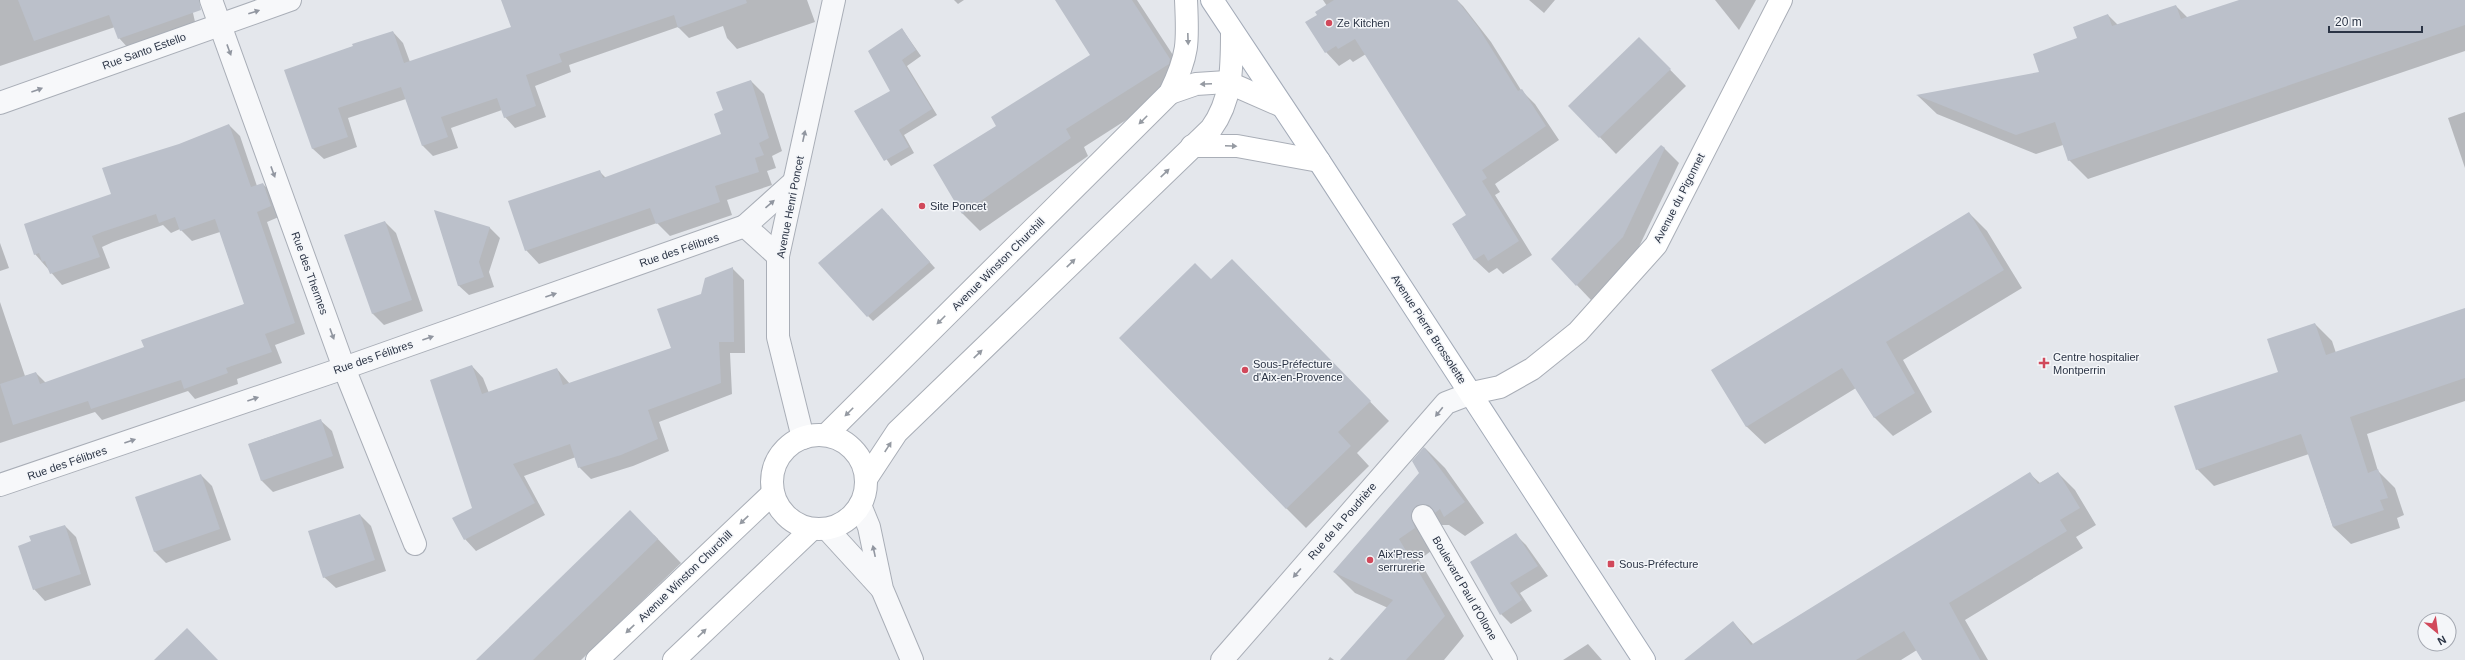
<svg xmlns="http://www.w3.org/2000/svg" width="2465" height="660" viewBox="0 0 2465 660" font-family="Arial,sans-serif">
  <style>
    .shadow { fill: #0003 }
    .building { fill: #bbc0ca }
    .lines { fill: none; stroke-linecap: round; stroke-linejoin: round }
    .street-casing { stroke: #a9aeb7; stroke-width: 24 }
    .secondary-casing { stroke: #a9aeb7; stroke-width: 24 }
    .primary-casing { stroke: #a3abb8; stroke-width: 24 }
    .street { stroke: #f7f8fa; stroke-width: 22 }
    .secondary { stroke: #fff; stroke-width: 22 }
    .primary { stroke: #fff; stroke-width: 22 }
    .oneway { fill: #9196a0 }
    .oneway2 { fill: #959aa2 }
    .poi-dot { fill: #d1495b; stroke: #f4f6f9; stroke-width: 1.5 }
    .labels { text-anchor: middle; stroke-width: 3; stroke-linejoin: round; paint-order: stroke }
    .poi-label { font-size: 11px; fill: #2b3445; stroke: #f4f6f9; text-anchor: start }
    .street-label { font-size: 11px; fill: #2b3445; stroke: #f4f6f9 }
  </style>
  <rect width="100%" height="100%" fill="#e4e7ec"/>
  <g class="shadow">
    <path d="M0,0H190L196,26L129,49L119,38L115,27L0,66Z"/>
    <path d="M502,0H807L815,22L737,49L727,38L723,26L689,38L678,27L569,65L571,72L535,86L546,117L515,128L505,117L502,110L451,128L458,148L433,156L423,146L406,99L348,118L357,147L324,159L313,149L286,71L393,32L403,43L410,62L512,28Z"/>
    <path d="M954,0H964L958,4Z"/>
    <path d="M1056,0H1137L1188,78L1187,81L1084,147L1088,156L980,231L962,213L997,126L1091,55Z"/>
    <path d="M1323,0H1457L1463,6L1491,42L1521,90L1535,104L1559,140L1495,184L1500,192L1495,195L1532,255L1503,274L1497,268L1489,273L1475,260L1453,225L1468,215L1366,54L1353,62L1350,59L1339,66L1326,52L1319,15L1327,6Z"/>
    <path d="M1529,0H1555L1544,13Z"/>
    <path d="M1715,0H1756L1739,30Z"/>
    <path d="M2242,0H2465V51L2088,179L2069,160L2063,145L2036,154L1937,114L1918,96L2040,73L2108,15L2118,25L2176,6L2188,18Z"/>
    <path d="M902,29L921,56L907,66L937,115L904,135L914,153L891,166L855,111L892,91Z"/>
    <path d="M1639,38L1686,86L1616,154L1570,106Z"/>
    <path d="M751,81L764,94L782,151L772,156L776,168L767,171L772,185L727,200L732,215L670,236L657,223L539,264L526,250L599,171L606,178L722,135L724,111Z"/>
    <path d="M2465,112V168L2448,118Z"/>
    <path d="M229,125L240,136L257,186L263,184L274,195L281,216L267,222L305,334L275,345L282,363L237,379L238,384L195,399L188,391L102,420L95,412L0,443V302L25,376L36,373L46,383L145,348L245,304L220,232L192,241L180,229L171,233L163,225L113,242L102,247L110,268L62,285L35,254L179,145Z"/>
    <path d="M1664,148L1679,163L1636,253L1591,300L1552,259Z"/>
    <path d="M1969,213L1987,231L2022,288L1903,360L1932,412L1893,436L1874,417L1856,388L1765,444L1746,426Z"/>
    <path d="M888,215L935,268L873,321L868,316Z"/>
    <path d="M385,222L396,233L423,311L384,325L373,314L345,235Z"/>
    <path d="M489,227L500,238L489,272L494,287L469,295L458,285Z"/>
    <path d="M0,243L9,268L0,271Z"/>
    <path d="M733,269L744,280L745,353H730L732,394L659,422L669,451L633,466L591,479L579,467L576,457L524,476L545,515L476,551L465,539L473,508L472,366L483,378L489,393L557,369L570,384L673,348L702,295Z"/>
    <path d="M1251,280L1389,421L1357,453L1369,466L1306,528L1286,508L1211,281Z"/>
    <path d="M2465,314V401L2367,434L2378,471L2395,488L2404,515L2397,518L2400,528L2351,544L2333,527L2309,454L2214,486L2197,469L2279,372L2315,324L2332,341L2336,353Z"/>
    <path d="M320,420L332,431L344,468L273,492L262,481L249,444Z"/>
    <path d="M1425,448L1445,468L1484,523L1465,536L1449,525H1437L1435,548L1419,560L1464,636L1444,660H1342L1388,608L1355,593L1334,572L1420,473Z"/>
    <path d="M2058,473L2075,490L2096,525L2076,537L2083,548L1965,620L1988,660H1923L1917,650L1901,660H1697L1733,622L1754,645L2030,474L2040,483Z"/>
    <path d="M201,475L212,486L231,540L166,563L155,552L136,498Z"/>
    <path d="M360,515L371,526L386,571L336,588L324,577Z"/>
    <path d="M65,526L76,537L91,585L45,601L34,589Z"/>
    <path d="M654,535L681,563L581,660H477Z"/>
    <path d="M1516,535L1526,545L1548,576L1520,593L1532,611L1511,624L1501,614Z"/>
    <path d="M1588,644L1602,660H1563Z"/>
    <path d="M1330,657L1334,660H1328Z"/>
  </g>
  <g class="building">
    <path d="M18,0H199L201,10L118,39L109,15L34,41Z"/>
    <path d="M501,0H746L747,3L678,28L674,15L559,54L562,62L526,75L536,106L504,118L497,98L441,117L448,137L422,146L401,87L338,108L348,137L312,149L284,70L353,46L352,44L393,31L404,63L511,27Z"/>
    <path d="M1055,0H1132L1170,59L1169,64L1066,129L1071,138L962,214L933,165L996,126L991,117L1090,55Z"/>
    <path d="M1334,0H1457L1478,27L1518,91L1522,89L1546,126L1482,170L1487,178L1482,181L1519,241L1488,261L1484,254L1474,260L1452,224L1466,215L1355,39L1338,49L1336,46L1325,53L1305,22L1317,15L1315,12Z"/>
    <path d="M2239,0H2465V25L2068,161L2055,122L2016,135L1916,95L2039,72L2033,54L2077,38L2073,27L2108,14L2112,26L2176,5L2181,19Z"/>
    <path d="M902,28L916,50L902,60L932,109L899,130L909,147L884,161L854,111L890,91L868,51Z"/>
    <path d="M1639,37L1671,69L1599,138L1568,106Z"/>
    <path d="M751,80L769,138L759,143L764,155L755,158L759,172L715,186L720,202L656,224L650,208L525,251L508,201L600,170L603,178L721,134L714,114L723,110L716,92Z"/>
    <path d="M229,124L251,187L263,183L271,206L257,212L295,323L265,334L272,352L226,368L228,373L184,389L181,380L91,409L88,401L13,425L0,384L36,372L40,384L144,347L141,340L244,304L215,219L180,231L175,217L159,223L156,214L102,232L92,236L100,257L50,274L45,261L42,262L39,253L34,255L24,224L111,194L102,168L179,144Z"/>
    <path d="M1661,145L1665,148L1623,237L1576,286L1551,259Z"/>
    <path d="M882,208L930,262L867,317L818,263Z"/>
    <path d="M434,210L490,227L479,262L484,277L458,286Z"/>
    <path d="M1969,212L2004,270L1886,342L1915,393L1874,418L1842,368L1746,427L1711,370Z"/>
    <path d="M385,221L412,300L372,314L344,235Z"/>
    <path d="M1232,259L1371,401L1338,432L1351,446L1286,509L1119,338L1195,263L1211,279Z"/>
    <path d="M733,267L734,342H719L721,383L648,410L658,439L621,455L578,468L570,444L513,464L535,503L464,540L452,518L472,508L430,380L472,365L482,394L557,368L563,385L671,348L657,309L701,294L705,278Z"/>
    <path d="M2465,308V378L2350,417L2368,473L2378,469L2388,498L2380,500L2384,510L2333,527L2301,434L2196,470L2174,406L2278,372L2267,339L2315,323L2326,355Z"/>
    <path d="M321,419L333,456L261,481L248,444Z"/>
    <path d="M1424,447L1465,502L1444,517L1440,509L1435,513L1429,505H1417L1411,516L1415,528L1399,539L1445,616L1406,660H1340L1393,600L1333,572L1419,473L1412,461Z"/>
    <path d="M2030,472L2038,484L2058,472L2080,508L2060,520L2067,531L1949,603L1980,660H1922L1904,631L1856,660H1684L1733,621L1751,645Z"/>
    <path d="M201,474L220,529L154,552L135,497Z"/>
    <path d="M630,510L658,539L533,660H476Z"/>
    <path d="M360,514L375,560L323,578L308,531Z"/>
    <path d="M65,525L81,574L33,590L18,546L31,541L29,536Z"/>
    <path d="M1516,533L1538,566L1510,583L1522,600L1500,615L1470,562Z"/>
    <path d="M187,628L218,660H154Z"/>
  </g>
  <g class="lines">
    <g class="street-casing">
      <g id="street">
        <path d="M211,0L344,368L415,544"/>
        <path d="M0,103L290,0"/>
        <path d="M745,226L794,182"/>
        <path d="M803,438L778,337V256L834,0"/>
        <path d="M0,485L344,368L745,226L778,256"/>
        <path d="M860,505L869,527L882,589L912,660"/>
        <path d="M1423,516L1506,660"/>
        <path d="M827,529L881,588"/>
        <path d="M1222,660L1446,403L1472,393"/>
      </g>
    </g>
    <g class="secondary-casing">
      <g id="secondary">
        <path d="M1170,93L1196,84L1227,82L1282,106"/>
        <path d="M1192,146H1237L1319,161"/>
        <path d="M1472,393L1500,387L1532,369L1578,332L1656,245L1781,0"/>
        <path d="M826,435L1170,93C1189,54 1188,42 1186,0"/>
        <circle cx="819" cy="482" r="47"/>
        <path d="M866,479L897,432L1211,129C1232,100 1232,68 1232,33"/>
        <path d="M597,660L773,493"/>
        <path d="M674,660L812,529"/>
      </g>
    </g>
    <g class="primary-casing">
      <path id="primary" d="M1212,0L1319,161L1644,660"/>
    </g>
    <use href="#street" class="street"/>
    <use href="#secondary" class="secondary"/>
    <use href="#primary" class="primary"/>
  </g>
  <defs><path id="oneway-solid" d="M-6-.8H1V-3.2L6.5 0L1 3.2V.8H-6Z"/></defs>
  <g class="oneway">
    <use href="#oneway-solid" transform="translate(254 12) rotate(-18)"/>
    <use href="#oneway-solid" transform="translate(229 50) rotate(70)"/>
    <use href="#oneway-solid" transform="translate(37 90) rotate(-20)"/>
    <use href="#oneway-solid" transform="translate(804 136) rotate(-78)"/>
    <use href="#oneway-solid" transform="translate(273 172) rotate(70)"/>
    <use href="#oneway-solid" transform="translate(770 204) rotate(-41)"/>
    <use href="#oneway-solid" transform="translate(551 295) rotate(-19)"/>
    <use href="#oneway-solid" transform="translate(332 334) rotate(70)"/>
    <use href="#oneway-solid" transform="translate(428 338) rotate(-19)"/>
    <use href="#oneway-solid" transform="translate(253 399) rotate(-19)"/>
    <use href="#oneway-solid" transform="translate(1439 412) rotate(129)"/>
    <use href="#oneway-solid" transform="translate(130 441) rotate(-19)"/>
    <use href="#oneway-solid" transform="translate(874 551) rotate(-102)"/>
    <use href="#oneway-solid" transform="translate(1297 573) rotate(131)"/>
  </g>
  <g class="oneway2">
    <use href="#oneway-solid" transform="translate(1188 39) rotate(88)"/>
    <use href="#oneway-solid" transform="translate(1206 84) rotate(177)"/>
    <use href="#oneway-solid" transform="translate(1143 120) rotate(135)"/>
    <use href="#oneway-solid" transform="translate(1231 146) rotate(2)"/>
    <use href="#oneway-solid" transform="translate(1165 173) rotate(-44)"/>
    <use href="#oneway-solid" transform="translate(1071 263) rotate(-44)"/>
    <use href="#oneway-solid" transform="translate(941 320) rotate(135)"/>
    <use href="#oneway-solid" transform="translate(978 354) rotate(-44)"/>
    <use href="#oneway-solid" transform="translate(849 412) rotate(135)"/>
    <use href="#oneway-solid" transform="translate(888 447) rotate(-57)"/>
    <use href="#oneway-solid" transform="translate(744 520) rotate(136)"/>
    <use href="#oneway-solid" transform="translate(630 629) rotate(136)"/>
    <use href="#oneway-solid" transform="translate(702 633) rotate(-44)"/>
  </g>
  <g class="poi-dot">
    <circle cx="1329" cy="23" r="4"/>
    <circle cx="922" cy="206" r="4"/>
    <path d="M2042 357h4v4h4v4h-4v4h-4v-4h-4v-4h4z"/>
    <circle cx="1245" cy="370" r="4"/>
    <circle cx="1370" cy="560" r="4"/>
    <rect x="1607" y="560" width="8" height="8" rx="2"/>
  </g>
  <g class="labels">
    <g class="poi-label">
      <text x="1337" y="27">Ze Kitchen</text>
      <text x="930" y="210">Site Poncet</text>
      <text x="2053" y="361">Centre hospitalier<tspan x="2053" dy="13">Montperrin</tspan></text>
      <text x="1253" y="368">Sous-Préfecture<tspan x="1253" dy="13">d'Aix-en-Provence</tspan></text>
      <text x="1378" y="558">Aix'Press<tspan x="1378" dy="13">serrurerie</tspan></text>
      <text x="1619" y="568">Sous-Préfecture</text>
    </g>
    <g class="street-label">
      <text transform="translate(144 51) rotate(-20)" y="4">Rue Santo Estello</text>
      <text transform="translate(1679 198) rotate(-63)" y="4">Avenue du Pigonnet</text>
      <text transform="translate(790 207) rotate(-79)" y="4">Avenue Henri Poncet</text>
      <text transform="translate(679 250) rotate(-19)" y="4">Rue des Félibres</text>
      <text transform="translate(998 264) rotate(-45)" y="4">Avenue Winston Churchill</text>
      <text transform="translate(310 273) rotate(70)" y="4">Rue des Thermes</text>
      <text transform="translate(1429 329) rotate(57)" y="4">Avenue Pierre Brossolette</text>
      <text transform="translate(373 357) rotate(-19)" y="4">Rue des Félibres</text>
      <text transform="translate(67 463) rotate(-19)" y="4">Rue des Félibres</text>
      <text transform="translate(1342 521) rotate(-49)" y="4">Rue de la Poudrière</text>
      <text transform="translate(685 576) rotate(-44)" y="4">Avenue Winston Churchill</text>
      <text transform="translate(1465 588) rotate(60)" y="4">Boulevard Paul d'Ollone</text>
    </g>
  </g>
  <g transform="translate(2437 632) rotate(151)"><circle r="19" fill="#f4f6f9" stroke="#a4a8b1"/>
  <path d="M0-3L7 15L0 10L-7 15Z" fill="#d1495b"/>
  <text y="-6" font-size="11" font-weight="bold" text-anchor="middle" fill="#2b3445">N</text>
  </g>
  <path d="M2329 26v6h93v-6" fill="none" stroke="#2b3445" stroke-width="2"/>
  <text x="2335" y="26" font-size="12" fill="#2b3445" stroke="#f4f6f9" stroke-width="3" paint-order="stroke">20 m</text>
</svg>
